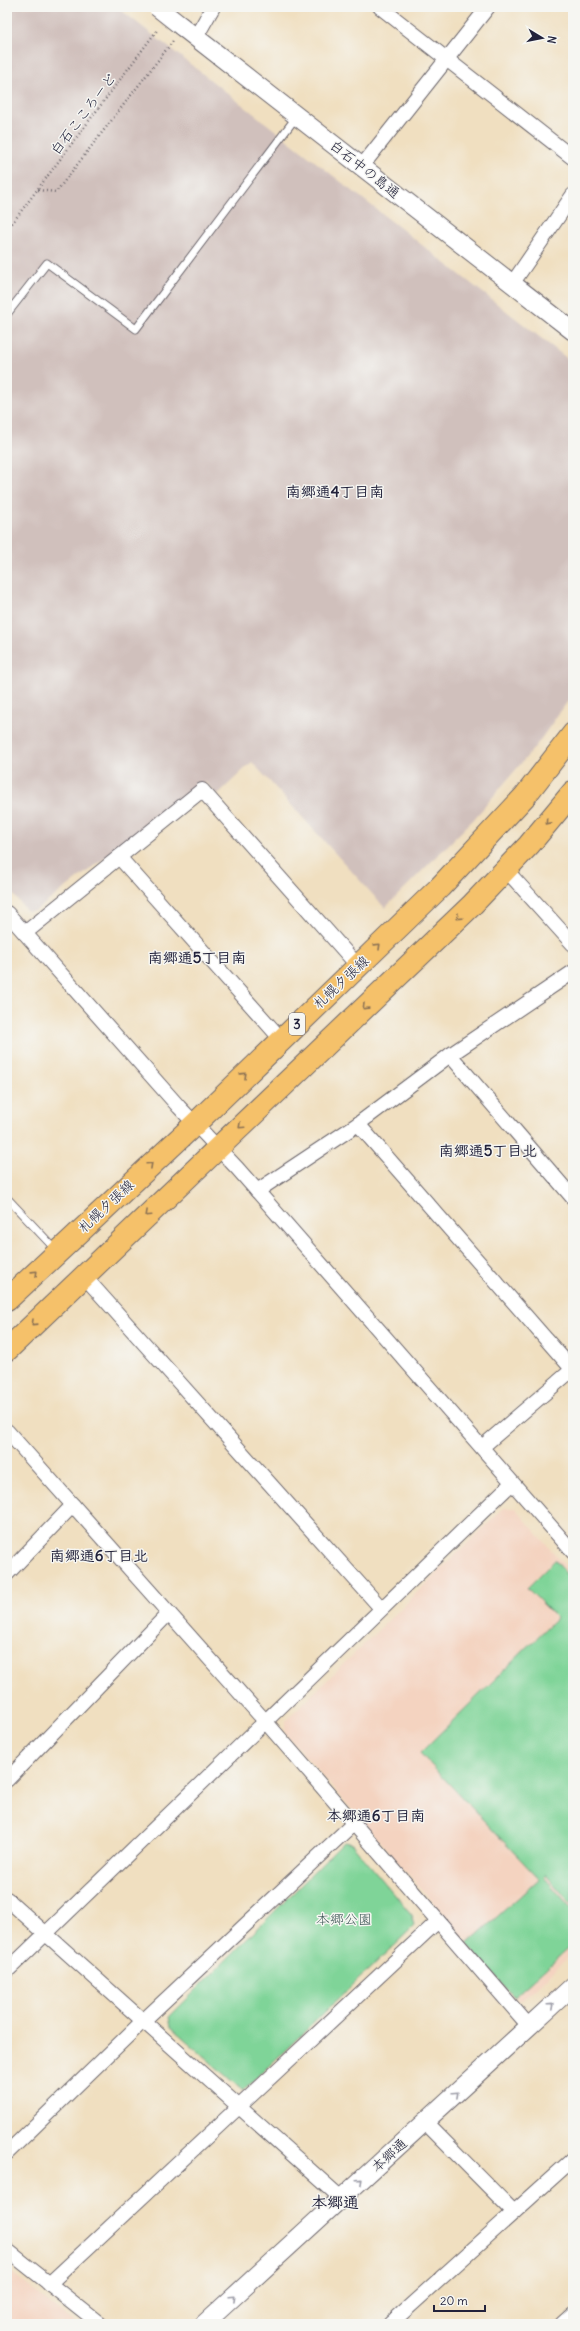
<svg xmlns="http://www.w3.org/2000/svg" width="580" height="2331" viewBox="0 0 580 2331" font-family="Delius,'Klee One',sans-serif">
  <style>
    .built { fill: #f4d3c0 }
    .industrial { fill: #d0c0bc }
    .green { fill: #7fd498; stroke: #507b6a }
    .lines { fill: none; stroke-linecap: round; stroke-linejoin: round }
    .service-casing { stroke: #6a646a; stroke-width: 9 }
    .minor-casing { stroke: #6a646a; stroke-width: 16 }
    .tertiary-casing { stroke: #6a646a; stroke-width: 20 }
    .primary-casing { stroke: #6a646a; stroke-width: 24 }
    .path { stroke: #6a646a; stroke-width: 2.5; stroke-dasharray: 1 3; stroke-linecap: butt }
    .service { stroke: #fff; stroke-width: 7 }
    .minor { stroke: #fff; stroke-width: 14 }
    .tertiary { stroke: #fff; stroke-width: 18 }
    .primary { stroke: #f5c16b; stroke-width: 22 }
    .tertiary-bridge-casing { stroke: #6a646a; stroke-width: 20; stroke-linecap: butt }
    .tertiary-bridge { stroke: #fff; stroke-width: 18 }
    .oneway { stroke: #8c7253 }
    .oneway2 { stroke: #9c9ca7 }
    .labels { text-anchor: middle; stroke-width: 3; stroke-linejoin: round; paint-order: stroke }
    .shield { fill: #f6f6f2; stroke: #626272; stroke-width: 1 }
    .shield-label { font-size: 13px; font-weight: bold; fill: #22223b }
    .street-label { font-size: 14px; fill: #22223b; stroke: #f6f6f2 }
    .park-label { font-size: 14px; fill: #3e5757; stroke: #f6f6f2 }
    .neighbourhood-label { font-size: 15px; font-weight: bold; fill: #22223b; stroke: #f6f6f2 }
    .quarter-label { font-size: 16px; font-weight: bold; fill: #22223b; stroke: #f6f6f2 }
  </style>
  <rect width="100%" height="100%" fill="#f6f6f2"/>
  <filter id="ink" filterUnits="userSpaceOnUse"><feTurbulence type="fractalNoise" baseFrequency=".025" numOctaves="2"/><feDisplacementMap in="SourceGraphic" scale="8" xChannelSelector="R" yChannelSelector="G"/><feConvolveMatrix kernelMatrix="1 2 1 2 8 2 1 2 1" color-interpolation-filters="sRGB"/></filter>
  <filter id="wash" filterUnits="userSpaceOnUse"><feTurbulence type="fractalNoise" baseFrequency=".012" numOctaves="4" result="noise"/><feDisplacementMap in="SourceGraphic" scale="16" xChannelSelector="R" yChannelSelector="G"/><feGaussianBlur stdDeviation="0.9" result="paint"/><feColorMatrix in="noise" values="0 0 0 0 0 0 0 0 0 0 0 0 0 0 0 0 0 1.4 0 .05"/><feComposite in="paint" operator="in"/></filter>
  <g filter="url(#wash)">
    <rect width="100%" height="100%" fill="#f0dfc0"/>
    <g class="built">
      <path d="M504,1508H515L573,1575V1953L520,2002L285,1733V1721Z"/>
      <path d="M7,2269L76,2324H7Z"/>
    </g>
    <path class="industrial" d="M12,7H117L573,363V694L535,747L474,819L385,908L252,762L217,795L205,782L35,911H27L7,887V13Z"/>
    <g class="green">
      <path d="M555,1560L573,1582V1906L546,1875L544,1877L573,1910V1944L514,1997L467,1944L539,1879L420,1753L557,1618L527,1588Z"/>
      <path d="M344,1842L352,1844L412,1915L415,1925L243,2091L171,2027L169,2017Z"/>
    </g>
  </g>
  <g filter="url(#ink)">
    <g class="lines">
      <g class="service-casing">
        <g id="service">
          <path d="M7,314L47,263L136,329L297,116"/>
          <path d="M7,1198L56,1250"/>
        </g>
      </g>
      <g class="minor-casing">
        <g id="minor">
          <path d="M380,7L573,158"/>
          <path d="M196,37L213,7"/>
          <path d="M362,166L488,7"/>
          <path d="M512,284L573,195"/>
          <path d="M119,857L281,1039"/>
          <path d="M506,870L573,944"/>
          <path d="M7,913L179,1107L237,1168L573,1552"/>
          <path d="M25,933L202,790L358,966"/>
          <path d="M450,1055L573,1198"/>
          <path d="M358,1124L573,1370"/>
          <path d="M257,1191L358,1124L450,1055L573,972"/>
          <path d="M83,1275L381,1608"/>
          <path d="M7,1431L265,1721L529,2026"/>
          <path d="M482,1447L573,1369"/>
          <path d="M7,1574L73,1505"/>
          <path d="M7,1780L169,1613"/>
          <path d="M7,1899L341,2198"/>
          <path d="M7,1971L512,1483"/>
          <path d="M425,2122L514,2212"/>
          <path d="M7,2153L143,2021L354,1823"/>
          <path d="M7,2250L100,2324"/>
          <path d="M49,2284L438,1921"/>
          <path d="M390,2324L573,2159"/>
          <path d="M562,2324L573,2314"/>
        </g>
      </g>
      <g class="tertiary-casing">
        <g id="tertiary">
          <path d="M181,26L573,331"/>
          <path d="M204,2324L573,1986"/>
        </g>
      </g>
      <g class="primary-casing">
        <g id="primary">
          <path d="M7,1300L195,1124L440,887L525,796L573,734"/>
          <path d="M7,1350L471,906L529,845L573,792"/>
        </g>
      </g>
      <g class="path">
        <path d="M38,190L56,192L173,41"/>
        <path d="M7,230L158,29"/>
      </g>
      <use href="#service" class="service"/>
      <use href="#minor" class="minor"/>
      <use href="#tertiary" class="tertiary"/>
      <use href="#primary" class="primary"/>
      <g class="tertiary-bridge-casing">
        <path id="tertiary-bridge" d="M157,7L181,26"/>
      </g>
      <use href="#tertiary-bridge" class="tertiary-bridge"/>
    </g>
    <defs><path id="oneway-chevron" d="M-2-3.5L2.5 0L-2 3.5" fill="none" stroke-width="1.6" stroke-linecap="round" stroke-linejoin="round"/></defs>
    <g class="oneway">
      <use href="#oneway-chevron" transform="translate(548 822) rotate(131)"/>
      <use href="#oneway-chevron" transform="translate(459 917) rotate(136)"/>
      <use href="#oneway-chevron" transform="translate(378 946) rotate(-44)"/>
      <use href="#oneway-chevron" transform="translate(365 1007) rotate(136)"/>
      <use href="#oneway-chevron" transform="translate(244 1075) rotate(-44)"/>
      <use href="#oneway-chevron" transform="translate(241 1126) rotate(137)"/>
      <use href="#oneway-chevron" transform="translate(150 1165) rotate(-43)"/>
      <use href="#oneway-chevron" transform="translate(148 1214) rotate(137)"/>
      <use href="#oneway-chevron" transform="translate(35 1273) rotate(-44)"/>
      <use href="#oneway-chevron" transform="translate(34 1323) rotate(136)"/>
    </g>
    <g class="oneway2">
      <use href="#oneway-chevron" transform="translate(551 2006) rotate(-42)"/>
      <use href="#oneway-chevron" transform="translate(456 2094) rotate(-43)"/>
      <use href="#oneway-chevron" transform="translate(360 2181) rotate(-42)"/>
      <use href="#oneway-chevron" transform="translate(233 2298) rotate(-43)"/>
    </g>
  </g>
  <g class="labels">
    <rect class="shield" x="289" y="1013" width="16" height="22" rx="3"/>
    <g class="shield-label">
      <text x="297" y="1029">3</text>
    </g>
    <g class="street-label">
      <text transform="translate(83 114) rotate(-53)" y="5">白石こころーど</text>
      <text transform="translate(365 169) rotate(38)" y="5">白石中の島通</text>
      <text transform="translate(341 982) rotate(-43)" y="5">札幌夕張線</text>
      <text transform="translate(106 1206) rotate(-43)" y="5">札幌夕張線</text>
      <text transform="translate(389 2155) rotate(-42)" y="5">本郷通</text>
    </g>
    <g class="park-label">
      <text x="344" y="1924">本郷公園</text>
    </g>
    <g class="neighbourhood-label">
      <text x="335" y="497">南郷通4丁目南</text>
      <text x="197" y="963">南郷通5丁目南</text>
      <text x="488" y="1156">南郷通5丁目北</text>
      <text x="99" y="1561">南郷通6丁目北</text>
      <text x="376" y="1821">本郷通6丁目南</text>
    </g>
    <g class="quarter-label">
      <text x="335" y="2208">本郷通</text>
    </g>
  </g>
  <rect width="580" height="2331" fill="none" stroke="#f6f6f2" stroke-width="24"/>
  <g transform="translate(542 38) rotate(100)" stroke="#f6f6f2" stroke-width="3" paint-order="stroke">
  <path d="M0-3L7 15L0 10L-7 15Z" fill="#22223b"/>
  <text y="-6" font-size="11" font-weight="bold" text-anchor="middle" fill="#22223b">N</text>
  </g>
  <path d="M434 2305v6h51v-6" fill="none" stroke="#22223b" stroke-width="2"/>
  <text x="440" y="2305" font-size="12" fill="#22223b" stroke="#f6f6f2" stroke-width="3" paint-order="stroke">20 m</text>
</svg>
